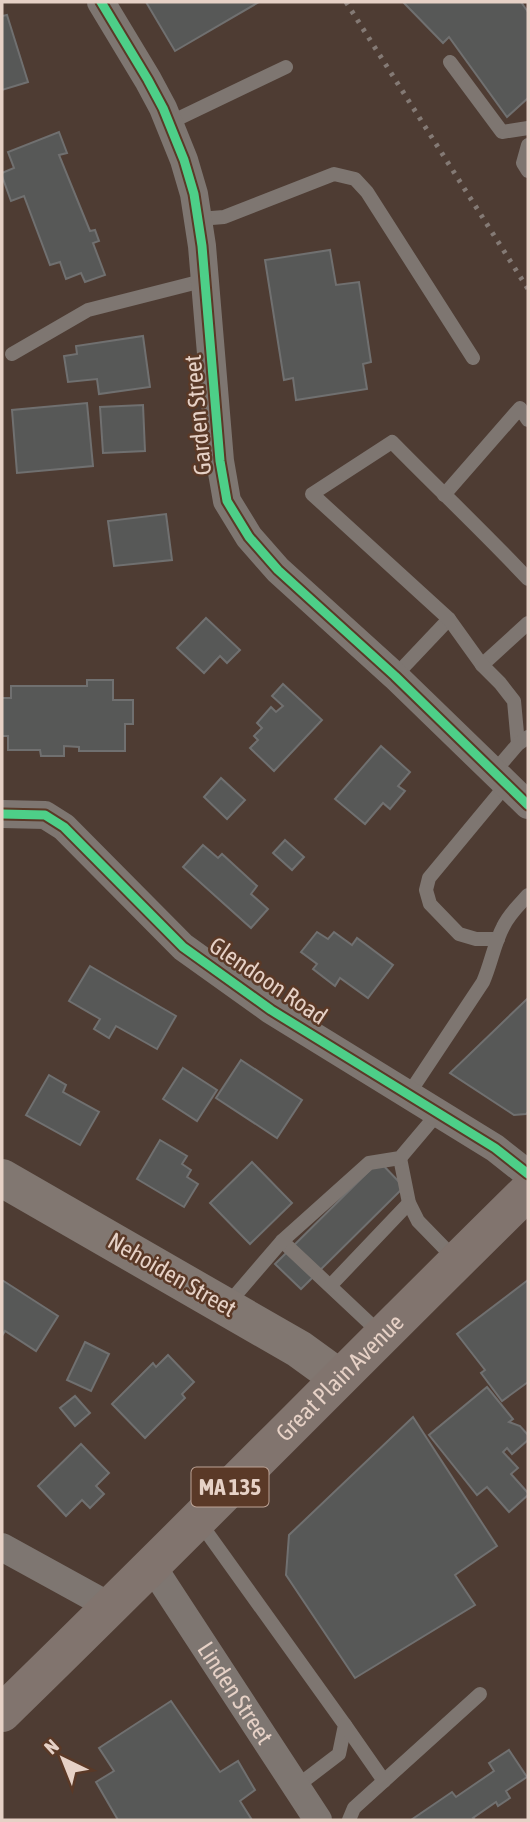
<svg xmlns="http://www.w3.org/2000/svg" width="530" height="1822" viewBox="0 0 530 1822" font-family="'Asap Condensed',sans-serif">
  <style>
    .building { fill: #575857; stroke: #707070; stroke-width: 2 }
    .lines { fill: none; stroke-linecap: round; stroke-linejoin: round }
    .lane { stroke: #7e7671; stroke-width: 14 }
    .street { stroke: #7e7671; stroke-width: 28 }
    .secondary { stroke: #817771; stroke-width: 38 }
    .primary { stroke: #81746e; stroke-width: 38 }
    .rail { stroke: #847a75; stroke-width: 5; stroke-dasharray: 3.5 7; stroke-linecap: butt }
    .cycleway-casing { stroke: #5a3927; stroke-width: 13 }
    .cycleway { stroke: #4dcf88; stroke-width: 9 }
    .labels { text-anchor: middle; stroke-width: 5; stroke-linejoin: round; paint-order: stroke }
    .shield { fill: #5a3927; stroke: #bca396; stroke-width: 2 }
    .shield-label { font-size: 23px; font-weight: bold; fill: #e6d1c6 }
    .street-label { font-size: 24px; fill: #e6d1c6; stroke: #5a3927 }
  </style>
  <rect width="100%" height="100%" fill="#4e3c33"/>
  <g class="building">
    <path d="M146,2H259L175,51Z"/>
    <path d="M403,2H521L528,12V98L507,117L449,37L443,43Z"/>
    <path d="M7,15L28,82L2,90V16Z"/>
    <path d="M59,132L67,153L59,155L90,231L95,230L99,241L93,243L105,275L85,282L81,273L66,279L60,262L50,265L24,196L11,201L2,176V173L14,168L8,152Z"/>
    <path d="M330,250L336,285L359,282L371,362L363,364L367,389L296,400L293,378L284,380L265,260Z"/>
    <path d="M143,336L150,387L99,394L97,379L68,382L64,356L77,354L76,346Z"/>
    <path d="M87,403L93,466L17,473L12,410Z"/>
    <path d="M143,405L145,451L103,453L100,407Z"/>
    <path d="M166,514L172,560L114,566L108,521Z"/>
    <path d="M206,618L240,650L227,663L220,656L204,673L177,648Z"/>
    <path d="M87,680H113V700H133V724H125V751H79V747L64,746V756H41L40,750H8V736H2V698H11V686H87Z"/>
    <path d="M283,684L322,720L274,771L250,748L258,740L254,736L262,728L257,723L271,707L276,712L283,706L272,696Z"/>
    <path d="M381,746L410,772L398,786L405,791L390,809L383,803L365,824L335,799Z"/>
    <path d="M221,778L245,800L227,819L204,797Z"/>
    <path d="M285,840L304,857L292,870L273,853Z"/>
    <path d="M203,845L218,858L222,854L257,886L251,894L268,909L251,928L183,867Z"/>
    <path d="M317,932L328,939L334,932L352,945L357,938L393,965L368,998L340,978L335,986L313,969L317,964L301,952Z"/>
    <path d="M90,966L176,1016L157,1049L116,1026L109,1038L94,1029L100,1019L69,1001Z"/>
    <path d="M528,998V1112L526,1114L514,1115L450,1073Z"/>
    <path d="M241,1060L302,1100L277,1138L216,1098Z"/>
    <path d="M183,1068L217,1090L197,1121L163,1099Z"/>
    <path d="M49,1075L66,1085L63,1092L99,1112L80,1145L26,1115Z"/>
    <path d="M160,1140L187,1156L182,1164L191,1170L187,1177L198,1184L184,1207L137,1179Z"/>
    <path d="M379,1161L404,1187L301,1289L275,1264Z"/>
    <path d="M252,1162L292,1203L250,1244L210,1203Z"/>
    <path d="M2,1280L58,1316L36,1351L5,1331L2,1336Z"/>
    <path d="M528,1280V1382L502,1401L481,1373L485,1370L457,1334Z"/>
    <path d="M85,1342L109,1354L91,1391L67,1380Z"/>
    <path d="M168,1355L194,1382L182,1394L185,1398L145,1438L112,1404L153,1363L156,1367Z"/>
    <path d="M487,1387L513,1419L509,1422L520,1426L528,1435V1440L512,1454L507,1448L503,1452L518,1468L511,1474L528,1493V1495L509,1512L487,1487L477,1495L429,1435Z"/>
    <path d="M75,1396L90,1413L75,1426L60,1408Z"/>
    <path d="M413,1417L497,1546L455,1575L475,1605L355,1678L286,1575L289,1535Z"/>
    <path d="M81,1444L109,1473L96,1486L104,1494L90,1508L82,1500L66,1516L38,1486Z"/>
    <path d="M171,1701L220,1772L238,1761L255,1790L240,1801L252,1820H118L96,1782L114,1771L99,1748Z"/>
    <path d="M509,1750L527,1777L506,1791L510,1798L498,1806L496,1802L473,1818L475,1820H411L452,1792L456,1797L494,1771L489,1763Z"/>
  </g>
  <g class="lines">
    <g class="lane">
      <path d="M450,62L502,132L528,128"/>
      <path d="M169,123L286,67"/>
      <path d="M528,145L523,163L528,171"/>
      <path d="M199,219L224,217L334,174L355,179L367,192L473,358"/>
      <path d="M12,354L88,310L206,280"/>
      <path d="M444,495L520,408L528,420"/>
      <path d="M482,665L528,623"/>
      <path d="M395,676L449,619"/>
      <path d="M518,744L514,701L500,683L482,665L449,619L312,494L392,442C437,488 484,532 528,579"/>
      <path d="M494,772L518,744L528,737"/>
      <path d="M498,939H476L459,934L430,904L426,890L429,878L507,784"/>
      <path d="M408,1095L483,982C491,964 494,944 503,927C509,914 519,905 528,895"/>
      <path d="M400,1158L409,1203L418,1221L456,1260"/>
      <path d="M282,1241L381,1334"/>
      <path d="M331,1285L409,1203"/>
      <path d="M227,1305L282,1241L369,1163L400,1158L438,1113"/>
      <path d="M198,1520L345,1725L339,1754L297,1786"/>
      <path d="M345,1725L384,1781"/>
      <path d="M349,1820L354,1808L480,1694"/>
    </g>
    <g class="street">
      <path d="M101,2L148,80L163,108L184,160L194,194L202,246L220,461L227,501L249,537L278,570L395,676L528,805"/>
      <path d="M2,814L45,815L64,827L183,947L271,1010L495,1148L528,1174"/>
      <path d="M2,1547L111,1607"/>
      <path id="s1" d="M152,1566L318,1820"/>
    </g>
    <path class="secondary" d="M2,1178L299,1349L339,1378"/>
    <path class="primary" id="s2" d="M2,1713C179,1541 352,1364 528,1191"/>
    <path class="rail" d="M346,2L528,289"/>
    <g class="cycleway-casing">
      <g id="cycleway">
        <path d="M101,2L148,80L163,108L184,160L194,194L202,246L220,461L227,501L249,537L278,570L395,676L528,805"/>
        <path d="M2,814L45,815L64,827L183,947L271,1010L495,1148L528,1174"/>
      </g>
    </g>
    <use href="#cycleway" class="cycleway"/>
  </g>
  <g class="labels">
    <rect class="shield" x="191.5" y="1467.5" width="77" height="39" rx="5"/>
    <g class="shield-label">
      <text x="230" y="1495">MA 135</text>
    </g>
    <g class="street-label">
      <text transform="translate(198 415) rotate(-95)" y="8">Garden Street</text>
      <text transform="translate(268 981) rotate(34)" y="8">Glendoon Road</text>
      <text transform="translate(172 1275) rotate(30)" y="8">Nehoiden Street</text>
      <text dy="8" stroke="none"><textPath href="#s2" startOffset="476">Great Plain Avenue</textPath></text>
      <text dy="8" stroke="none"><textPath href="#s1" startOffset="152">Linden Street</textPath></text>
    </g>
  </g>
  <rect width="530" height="1822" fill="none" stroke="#e6d1c6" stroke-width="7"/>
  <g transform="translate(63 1759) rotate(317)" stroke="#5a3927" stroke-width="5" paint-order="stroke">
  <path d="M0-5L12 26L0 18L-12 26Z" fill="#e6d1c6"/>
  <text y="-10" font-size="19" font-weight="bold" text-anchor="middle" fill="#e6d1c6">N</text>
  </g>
</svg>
